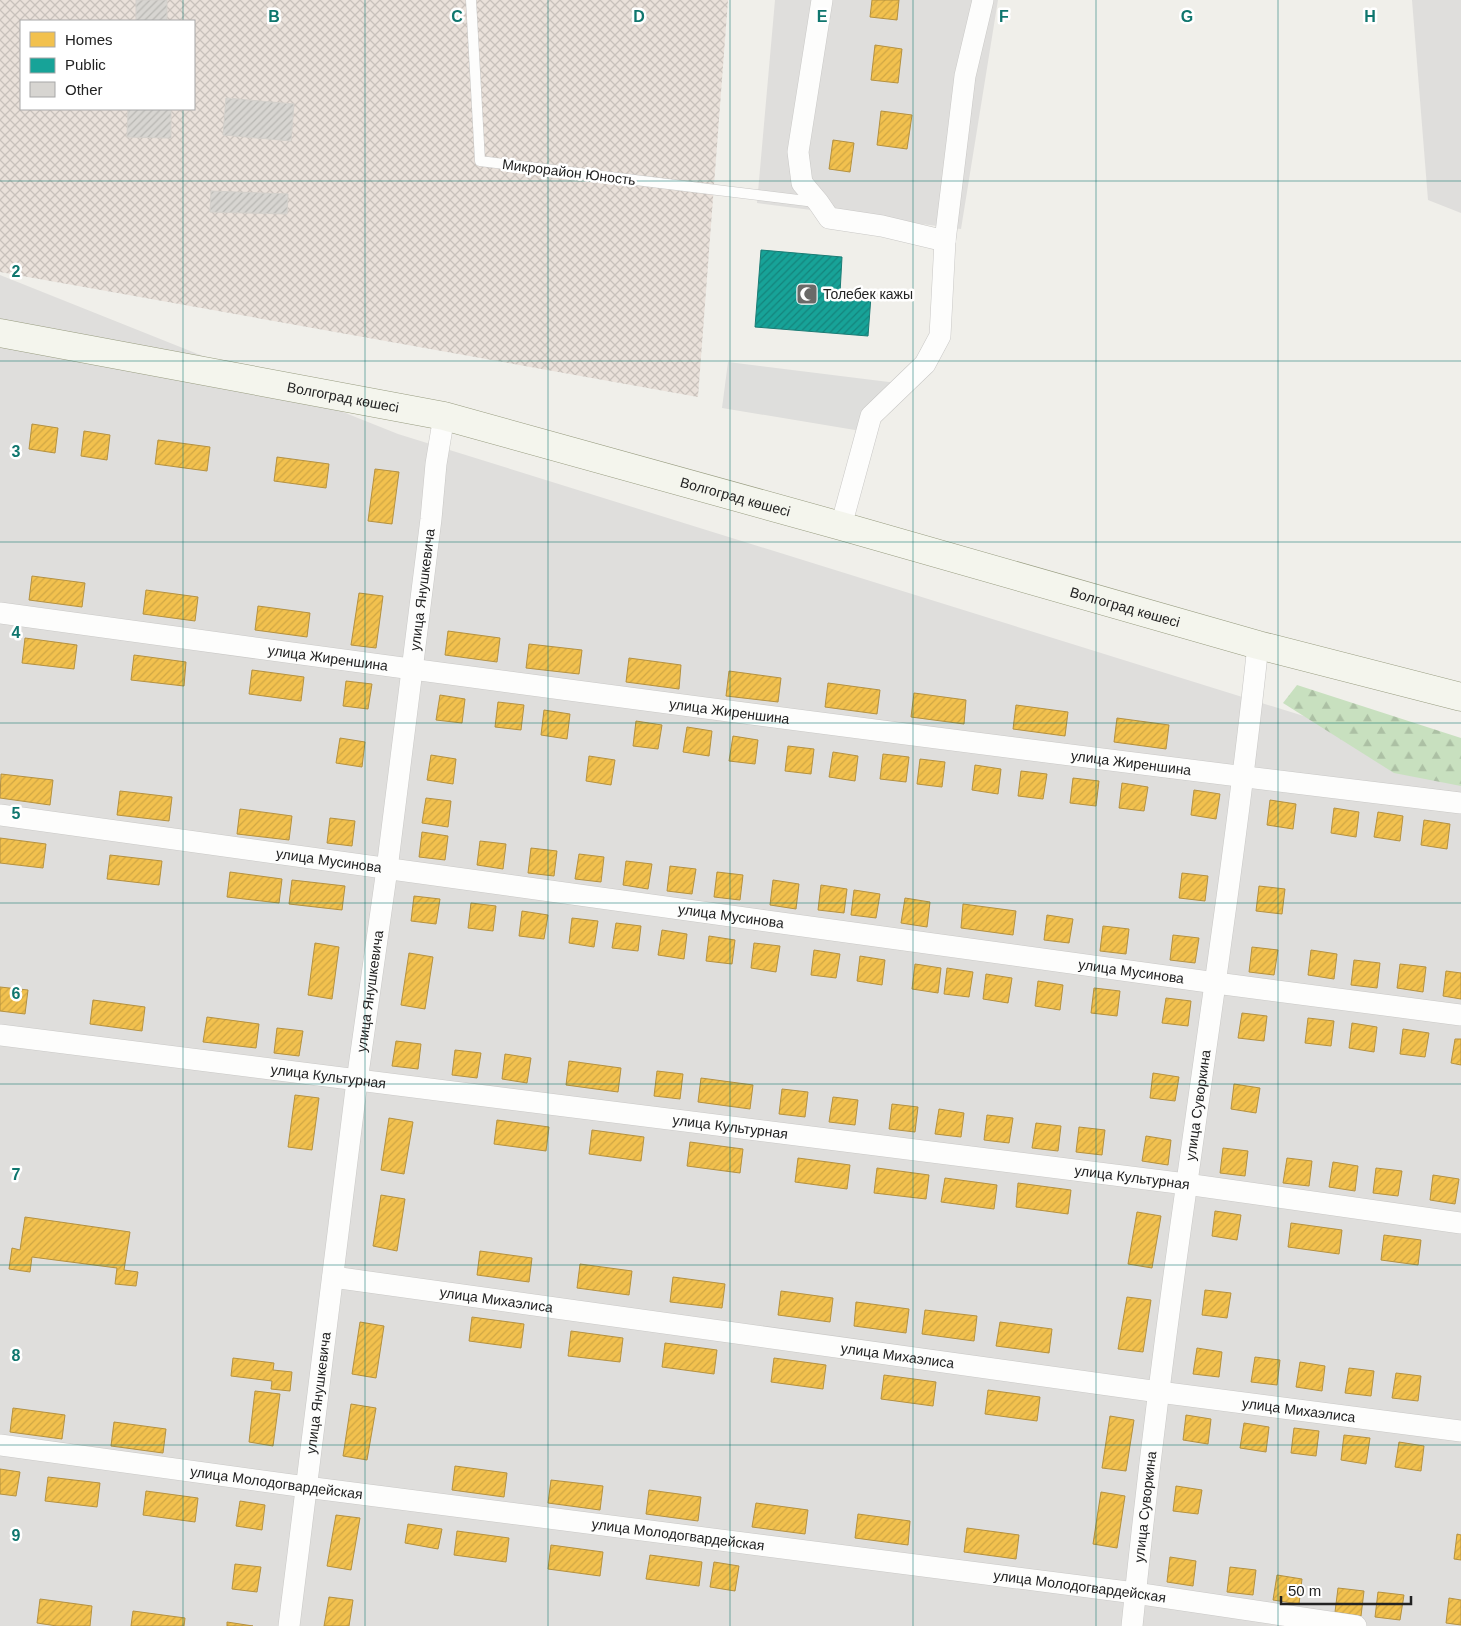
<svg xmlns="http://www.w3.org/2000/svg" width="1461" height="1626" viewBox="0 0 1461 1626" font-family="Helvetica,sans-serif">
  <style>
    .residential { fill: #dfdedc }
    .religious { fill: #dededc }
    .military { fill: url(#military-cross-hatch); fill-rule: evenodd }
    .forest { fill: url(#forest-firs) }
    .homes { fill: url(#homes-hatch); stroke: #b49141 }
    .public { fill: url(#public-hatch); stroke: #1a7c75 }
    .building { fill: url(#building-hatch); stroke: #d3d0cb }
    .lines { fill: none; stroke-linecap: round; stroke-linejoin: round }
    .service-casing { stroke: #c9c8c6; stroke-width: 11 }
    .minor-casing { stroke: #c9c8c6; stroke-width: 22 }
    .secondary-casing { stroke: #989c80; stroke-width: 29 }
    .service { stroke: #fdfdfc; stroke-width: 10 }
    .minor { stroke: #fdfdfc; stroke-width: 21 }
    .secondary { stroke: #f4f5ed; stroke-width: 28 }
    .grid { fill: none; stroke: #0f766e; stroke-width: 1; stroke-opacity: 0.55 }
    .labels { text-anchor: middle; stroke-width: 5; stroke-linejoin: round; paint-order: stroke }
    .street-label { font-size: 14px; fill: #222; stroke: #fff }
    .poi-label { font-size: 14px; fill: #222; stroke: #fff; text-anchor: start }
    .grid-label { font-size: 16px; text-anchor: middle; font-weight: bold; fill: #0f766e; stroke: #fff; stroke-width: 5; stroke-linejoin: round; paint-order: stroke }
  </style>
  <defs>
    <pattern id="military-cross-hatch" width="8" height="8" patternUnits="userSpaceOnUse" patternTransform="scale(1.25)"><rect width="8" height="8" fill="#eae1da"/><path d="M0 0l8 8M0 8l8-8" fill="none" stroke="#c8c1bb"/></pattern>
    <pattern id="forest-firs" width="22" height="20" patternUnits="userSpaceOnUse" patternTransform="scale(1.25)"><rect width="22" height="20" fill="#c8e0bf"/><path d="M5 1l3.5 6h-7zM16 11l3.5 6h-7z" fill="#acc0a4"/></pattern>
    <pattern id="homes-hatch" width="6" height="6" patternUnits="userSpaceOnUse" patternTransform="scale(1.25)"><rect width="6" height="6" fill="#f2c14e"/><path d="M-1 1l2-2M0 6l6-6M5 7l2-2" fill="none" stroke="#cfa644"/></pattern>
    <pattern id="public-hatch" width="6" height="6" patternUnits="userSpaceOnUse" patternTransform="scale(1.25)"><rect width="6" height="6" fill="#17a398"/><path d="M-1 1l2-2M0 6l6-6M5 7l2-2" fill="none" stroke="#14847c"/></pattern>
    <pattern id="building-hatch" width="6" height="6" patternUnits="userSpaceOnUse" patternTransform="scale(1.25)"><rect width="6" height="6" fill="#d7d5d1"/><path d="M-1 1l2-2M0 6l6-6M5 7l2-2" fill="none" stroke="#b8b7b3"/></pattern>
  </defs>
  <rect width="100%" height="100%" fill="#f0efea"/>
  <g class="residential">
    <path d="M775,0H998L961,229L757,203Z"/>
    <path d="M1412,0H1461V213L1428,200Z"/>
    <path d="M0,275L398,434L1461,765V1626H0Z"/>
  </g>
  <path class="religious" d="M728,362L905,384L867,432L722,408Z"/>
  <path class="military" d="M0,0H728L698,397L0,272ZM21,21H194V109H21Z"/>
  <path class="forest" d="M1297,685L1461,738V786L1394,773L1283,703Z"/>
  <g class="homes">
    <path d="M872,0H899L897,20L870,17Z"/>
    <path d="M875,45L902,49L898,83L871,80Z"/>
    <path d="M881,111L912,115L907,149L877,145Z"/>
    <path d="M833,140L854,143L850,172L829,169Z"/>
    <path d="M32,424L58,428L55,453L29,449Z"/>
    <path d="M84,431L110,435L107,460L81,456Z"/>
    <path d="M158,440L210,447L207,471L155,464Z"/>
    <path d="M277,457L329,464L326,488L274,481Z"/>
    <path d="M375,469L399,472L392,524L368,521Z"/>
    <path d="M32,576L85,583L82,607L29,600Z"/>
    <path d="M146,590L198,597L195,621L143,614Z"/>
    <path d="M359,593L383,596L376,648L351,645Z"/>
    <path d="M258,606L310,613L307,637L255,630Z"/>
    <path d="M448,631L500,638L497,662L445,655Z"/>
    <path d="M25,638L77,645L74,669L22,663Z"/>
    <path d="M529,644L582,650L579,674L526,668Z"/>
    <path d="M134,655L186,662L184,686L131,680Z"/>
    <path d="M629,658L681,665L679,689L626,682Z"/>
    <path d="M252,670L304,677L301,701L249,694Z"/>
    <path d="M729,671L781,678L778,702L726,696Z"/>
    <path d="M346,681L372,684L368,709L343,706Z"/>
    <path d="M828,683L880,690L877,714L825,707Z"/>
    <path d="M914,693L966,700L964,724L911,717Z"/>
    <path d="M440,695L465,699L462,723L436,720Z"/>
    <path d="M498,702L524,705L521,730L495,727Z"/>
    <path d="M1016,705L1068,712L1065,736L1013,729Z"/>
    <path d="M544,710L570,714L567,739L541,735Z"/>
    <path d="M1117,718L1169,725L1166,749L1114,742Z"/>
    <path d="M636,721L662,725L658,749L633,746Z"/>
    <path d="M687,727L712,731L709,756L683,752Z"/>
    <path d="M733,736L758,740L755,764L729,761Z"/>
    <path d="M340,738L365,742L362,767L336,763Z"/>
    <path d="M788,746L814,749L811,774L785,771Z"/>
    <path d="M833,752L858,756L855,781L829,777Z"/>
    <path d="M883,754L909,757L906,782L880,779Z"/>
    <path d="M431,755L456,759L453,784L427,780Z"/>
    <path d="M589,756L615,760L611,785L586,781Z"/>
    <path d="M920,759L945,762L942,787L917,784Z"/>
    <path d="M975,765L1001,769L998,794L972,790Z"/>
    <path d="M1021,771L1047,774L1043,799L1018,796Z"/>
    <path d="M1,774L53,780L50,805L0,798Z"/>
    <path d="M1073,778L1099,781L1096,806L1070,803Z"/>
    <path d="M1122,783L1148,787L1144,811L1119,808Z"/>
    <path d="M1194,790L1220,794L1216,819L1191,815Z"/>
    <path d="M120,791L172,797L169,821L117,815Z"/>
    <path d="M426,798L451,801L448,827L422,823Z"/>
    <path d="M1270,800L1296,804L1293,829L1267,825Z"/>
    <path d="M1334,808L1359,812L1356,837L1331,833Z"/>
    <path d="M240,809L292,816L289,840L237,834Z"/>
    <path d="M1378,812L1403,816L1400,841L1374,837Z"/>
    <path d="M330,818L355,821L352,846L327,843Z"/>
    <path d="M1424,820L1450,824L1447,849L1421,845Z"/>
    <path d="M422,832L448,836L445,860L419,857Z"/>
    <path d="M0,838L46,844L43,868L0,863Z"/>
    <path d="M480,841L506,844L503,869L477,865Z"/>
    <path d="M531,848L557,851L554,876L528,873Z"/>
    <path d="M579,854L604,857L601,882L575,879Z"/>
    <path d="M110,855L162,861L159,885L107,879Z"/>
    <path d="M626,861L652,864L648,889L623,885Z"/>
    <path d="M670,866L696,869L692,894L667,891Z"/>
    <path d="M230,872L282,879L279,903L227,897Z"/>
    <path d="M717,872L743,875L740,900L714,897Z"/>
    <path d="M1182,873L1208,876L1205,901L1179,898Z"/>
    <path d="M292,880L345,886L342,910L289,904Z"/>
    <path d="M773,880L799,884L796,909L770,905Z"/>
    <path d="M821,885L847,889L844,913L818,910Z"/>
    <path d="M1259,886L1285,889L1282,914L1256,911Z"/>
    <path d="M854,890L880,894L876,918L851,915Z"/>
    <path d="M414,896L440,899L436,924L411,921Z"/>
    <path d="M905,898L930,902L927,927L901,923Z"/>
    <path d="M471,903L496,906L493,931L468,928Z"/>
    <path d="M963,904L1016,911L1013,935L961,928Z"/>
    <path d="M522,911L548,915L544,939L519,936Z"/>
    <path d="M1047,915L1073,919L1069,943L1044,940Z"/>
    <path d="M572,918L598,921L594,947L569,943Z"/>
    <path d="M616,923L641,926L638,951L612,948Z"/>
    <path d="M1103,926L1129,929L1126,954L1100,951Z"/>
    <path d="M662,930L687,934L684,959L658,955Z"/>
    <path d="M1173,935L1199,938L1195,963L1170,960Z"/>
    <path d="M709,936L735,940L732,964L706,961Z"/>
    <path d="M315,943L339,947L332,999L308,995Z"/>
    <path d="M754,943L780,946L776,972L751,968Z"/>
    <path d="M1252,947L1278,950L1274,975L1249,972Z"/>
    <path d="M814,950L840,954L836,978L811,975Z"/>
    <path d="M1311,950L1337,954L1334,979L1308,975Z"/>
    <path d="M409,953L433,957L425,1009L401,1005Z"/>
    <path d="M860,956L885,960L882,985L857,981Z"/>
    <path d="M1354,960L1380,963L1377,988L1351,985Z"/>
    <path d="M915,964L941,968L938,993L912,989Z"/>
    <path d="M1400,964L1426,967L1423,992L1397,988Z"/>
    <path d="M947,968L973,972L969,997L944,994Z"/>
    <path d="M1446,971L1461,973V999L1443,996Z"/>
    <path d="M986,974L1012,978L1008,1003L983,999Z"/>
    <path d="M1038,981L1063,985L1060,1010L1035,1006Z"/>
    <path d="M0,987L28,990L25,1014L0,1011Z"/>
    <path d="M1094,988L1120,991L1117,1016L1091,1013Z"/>
    <path d="M1166,998L1191,1001L1188,1026L1162,1023Z"/>
    <path d="M93,1000L145,1007L142,1031L90,1024Z"/>
    <path d="M1242,1013L1267,1016L1264,1041L1238,1038Z"/>
    <path d="M207,1017L259,1024L256,1048L203,1042Z"/>
    <path d="M1308,1018L1334,1021L1331,1046L1305,1043Z"/>
    <path d="M1352,1023L1377,1027L1374,1052L1349,1048Z"/>
    <path d="M277,1028L303,1031L299,1056L274,1053Z"/>
    <path d="M1403,1029L1429,1033L1425,1057L1400,1054Z"/>
    <path d="M1455,1039H1461V1065L1451,1063Z"/>
    <path d="M396,1041L421,1044L418,1069L392,1066Z"/>
    <path d="M455,1050L481,1053L477,1078L452,1075Z"/>
    <path d="M505,1054L531,1058L527,1083L502,1079Z"/>
    <path d="M569,1061L621,1068L618,1092L566,1085Z"/>
    <path d="M657,1071L683,1074L680,1099L654,1096Z"/>
    <path d="M1153,1073L1179,1077L1175,1101L1150,1098Z"/>
    <path d="M701,1078L753,1085L750,1109L698,1102Z"/>
    <path d="M1234,1084L1260,1088L1256,1113L1231,1109Z"/>
    <path d="M782,1089L808,1092L805,1117L779,1114Z"/>
    <path d="M295,1095L319,1098L312,1150L288,1147Z"/>
    <path d="M833,1097L858,1100L855,1125L829,1122Z"/>
    <path d="M892,1104L918,1107L915,1132L889,1129Z"/>
    <path d="M939,1109L964,1113L961,1137L935,1134Z"/>
    <path d="M987,1115L1013,1118L1009,1143L984,1140Z"/>
    <path d="M389,1118L413,1122L404,1174L381,1170Z"/>
    <path d="M497,1120L549,1127L546,1151L494,1144Z"/>
    <path d="M1036,1123L1061,1126L1058,1151L1032,1148Z"/>
    <path d="M1079,1127L1105,1130L1102,1155L1076,1152Z"/>
    <path d="M592,1130L644,1137L641,1161L589,1154Z"/>
    <path d="M1146,1136L1171,1140L1168,1165L1142,1161Z"/>
    <path d="M690,1142L743,1149L740,1173L687,1166Z"/>
    <path d="M1223,1148L1248,1151L1245,1176L1220,1173Z"/>
    <path d="M798,1158L850,1165L847,1189L795,1182Z"/>
    <path d="M1287,1158L1312,1161L1309,1186L1283,1183Z"/>
    <path d="M1333,1162L1358,1166L1355,1191L1329,1187Z"/>
    <path d="M877,1168L929,1175L926,1199L874,1193Z"/>
    <path d="M1376,1168L1402,1171L1398,1196L1373,1193Z"/>
    <path d="M1433,1175L1459,1179L1455,1204L1430,1200Z"/>
    <path d="M945,1178L997,1185L994,1209L941,1202Z"/>
    <path d="M1018,1183L1071,1190L1068,1214L1016,1207Z"/>
    <path d="M381,1195L405,1199L397,1251L373,1246Z"/>
    <path d="M1215,1211L1241,1215L1237,1240L1212,1236Z"/>
    <path d="M1137,1212L1161,1216L1152,1268L1128,1264Z"/>
    <path d="M25,1217L130,1232L124,1270L138,1272L136,1286L115,1284L117,1268L32,1257L30,1272L9,1269L12,1248L20,1250Z"/>
    <path d="M1291,1223L1342,1230L1339,1254L1288,1247Z"/>
    <path d="M1384,1235L1421,1240L1418,1265L1381,1260Z"/>
    <path d="M480,1251L532,1258L529,1282L477,1275Z"/>
    <path d="M580,1264L632,1271L629,1295L577,1288Z"/>
    <path d="M673,1277L725,1284L722,1308L670,1302Z"/>
    <path d="M1205,1290L1231,1293L1227,1318L1202,1315Z"/>
    <path d="M781,1291L833,1298L830,1322L778,1315Z"/>
    <path d="M1127,1297L1151,1300L1143,1352L1118,1349Z"/>
    <path d="M856,1302L909,1309L906,1333L854,1326Z"/>
    <path d="M925,1310L977,1316L974,1341L922,1334Z"/>
    <path d="M472,1317L524,1324L521,1348L469,1341Z"/>
    <path d="M360,1322L384,1326L376,1378L352,1374Z"/>
    <path d="M1000,1322L1052,1329L1049,1353L996,1346Z"/>
    <path d="M571,1331L623,1338L620,1362L568,1356Z"/>
    <path d="M665,1343L717,1350L714,1374L662,1367Z"/>
    <path d="M1197,1348L1222,1352L1219,1377L1193,1374Z"/>
    <path d="M1255,1357L1280,1360L1277,1385L1251,1382Z"/>
    <path d="M233,1358L274,1363L273,1370L292,1372L290,1391L271,1389L272,1381L231,1376Z"/>
    <path d="M774,1358L826,1365L823,1389L771,1382Z"/>
    <path d="M1300,1362L1325,1366L1322,1391L1296,1387Z"/>
    <path d="M1349,1368L1374,1371L1371,1396L1345,1393Z"/>
    <path d="M1396,1373L1421,1376L1418,1401L1392,1398Z"/>
    <path d="M884,1375L936,1382L933,1406L881,1399Z"/>
    <path d="M988,1390L1040,1397L1037,1421L985,1414Z"/>
    <path d="M255,1391L280,1394L273,1446L249,1442Z"/>
    <path d="M351,1404L376,1408L367,1460L343,1456Z"/>
    <path d="M13,1408L65,1415L62,1439L10,1432Z"/>
    <path d="M1186,1415L1211,1419L1208,1444L1183,1440Z"/>
    <path d="M1110,1416L1134,1420L1126,1471L1102,1468Z"/>
    <path d="M114,1422L166,1429L163,1453L111,1446Z"/>
    <path d="M1244,1423L1269,1427L1266,1452L1240,1448Z"/>
    <path d="M1294,1428L1319,1431L1316,1456L1291,1453Z"/>
    <path d="M1344,1435L1370,1438L1366,1464L1341,1460Z"/>
    <path d="M1399,1442L1424,1446L1421,1471L1395,1467Z"/>
    <path d="M455,1466L507,1473L504,1497L452,1490Z"/>
    <path d="M0,1469L20,1472L16,1496L0,1494Z"/>
    <path d="M48,1477L100,1483L97,1507L45,1501Z"/>
    <path d="M551,1480L603,1486L600,1510L548,1503Z"/>
    <path d="M1176,1486L1202,1490L1198,1514L1173,1511Z"/>
    <path d="M649,1490L701,1497L698,1521L646,1514Z"/>
    <path d="M146,1491L198,1498L195,1522L143,1515Z"/>
    <path d="M1101,1492L1125,1496L1117,1548L1093,1544Z"/>
    <path d="M240,1501L265,1505L262,1530L236,1526Z"/>
    <path d="M756,1503L808,1510L805,1534L752,1527Z"/>
    <path d="M858,1514L910,1521L908,1545L855,1538Z"/>
    <path d="M336,1515L360,1518L351,1570L327,1566Z"/>
    <path d="M408,1524L442,1529L438,1549L405,1543Z"/>
    <path d="M967,1528L1019,1535L1016,1559L964,1552Z"/>
    <path d="M457,1531L509,1538L506,1562L454,1555Z"/>
    <path d="M1457,1534L1461,1535V1560L1454,1559Z"/>
    <path d="M551,1545L603,1552L600,1576L548,1569Z"/>
    <path d="M650,1555L702,1562L699,1586L646,1579Z"/>
    <path d="M1170,1557L1196,1561L1193,1586L1167,1582Z"/>
    <path d="M714,1562L739,1566L735,1591L710,1587Z"/>
    <path d="M235,1564L261,1567L257,1592L232,1589Z"/>
    <path d="M1230,1567L1256,1570L1253,1595L1227,1592Z"/>
    <path d="M1277,1575L1302,1579L1299,1604L1273,1600Z"/>
    <path d="M1338,1588L1364,1591L1361,1616L1335,1612Z"/>
    <path d="M1378,1592L1404,1595L1400,1620L1375,1617Z"/>
    <path d="M329,1597L353,1600L349,1626H324Z"/>
    <path d="M1449,1598L1461,1600V1625L1446,1623Z"/>
    <path d="M40,1599L92,1606L90,1626H57L37,1623Z"/>
    <path d="M133,1611L185,1618L184,1626H131Z"/>
    <path d="M227,1622L253,1626H227Z"/>
  </g>
  <path class="public" d="M761,250L842,257L840,293L871,296L868,336L755,327Z"/>
  <g class="building">
    <rect x="136" y="0" width="31" height="21"/>
    <path d="M226,98L294,104L291,141L223,135Z"/>
    <path d="M128,109H171V138L127,137Z"/>
    <path d="M211,191L288,194L287,214L210,212Z"/>
  </g>
  <g class="lines">
    <g class="service-casing">
      <path id="service" d="M471,0L480,161L815,202"/>
    </g>
    <g class="minor-casing">
      <g id="minor">
        <path d="M822,0L798,152L802,183L818,202L829,218L882,226L945,241L940,336L925,364L871,416L841,526"/>
        <path d="M945,241L965,76L983,0"/>
        <path id="s1" d="M0,613C486,680 973,745 1461,803"/>
        <path id="s2" d="M0,815L1216,983L1461,1015"/>
        <path id="s3" d="M0,1035L1186,1184L1461,1223"/>
        <path id="s4" d="M333,1277L1159,1392L1461,1431"/>
        <path id="s5" d="M0,1445L306,1487L1135,1593L1356,1626"/>
        <path id="s6" d="M289,1626L357,1081L387,869L431,519L436,464L444,416"/>
        <path id="s7" d="M1132,1626C1147,1478 1166,1329 1187,1182C1212,1003 1239,825 1258,645"/>
      </g>
    </g>
    <g class="secondary-casing">
      <g id="secondary">
        <path id="s8" d="M0,333L444,416L841,526L1258,645L1461,697"/>
      </g>
    </g>
    <use href="#service" class="service"/>
    <use href="#minor" class="minor"/>
    <use href="#secondary" class="secondary"/>
  </g>
  <path class="grid" d="M183,0V21M365,0V1626M548,0V1626M730,0V1626M913,0V1626M1096,0V1626M1278,0V1626M183,109V1626M0,181H1461M0,361H1461M0,542H1461M0,723H1461M0,903H1461M0,1084H1461M0,1265H1461M0,1445H1461"/>
  <defs>
    <g id="mosque-square" transform="scale(1.125)"><rect x="-9" y="-9" width="18" height="18" rx="4" fill="#6a6a68" stroke="#fff"/><path d="M3.5-4.9A6 6 0 1 0 3.5 4.9A5 5 0 1 1 3.5-4.9Z" fill="#fff"/></g>
  </defs>
  <g fill-rule="evenodd">
    <use href="#mosque-square" x="807" y="294"/>
  </g>
  <g class="labels">
    <g class="street-label">
      <text transform="translate(569 172) rotate(7)" y="5">Микрорайон Юность</text>
      <text dy="5" stroke="none"><textPath href="#s8" startOffset="349">Волгоград көшесі</textPath></text>
      <text dy="5" stroke="none"><textPath href="#s8" startOffset="754">Волгоград көшесі</textPath></text>
      <text dy="5" stroke="none"><textPath href="#s6" startOffset="1045">улица Янушкевича</textPath></text>
      <text dy="5" stroke="none"><textPath href="#s8" startOffset="1159">Волгоград көшесі</textPath></text>
      <text dy="5" stroke="none"><textPath href="#s1" startOffset="331">улица Жиреншина</textPath></text>
      <text dy="5" stroke="none"><textPath href="#s1" startOffset="736">улица Жиреншина</textPath></text>
      <text dy="5" stroke="none"><textPath href="#s1" startOffset="1141">улица Жиреншина</textPath></text>
      <text dy="5" stroke="none"><textPath href="#s2" startOffset="332">улица Мусинова</textPath></text>
      <text dy="5" stroke="none"><textPath href="#s2" startOffset="738">улица Мусинова</textPath></text>
      <text dy="5" stroke="none"><textPath href="#s2" startOffset="1142">улица Мусинова</textPath></text>
      <text dy="5" stroke="none"><textPath href="#s6" startOffset="640">улица Янушкевича</textPath></text>
      <text dy="5" stroke="none"><textPath href="#s3" startOffset="331">улица Культурная</textPath></text>
      <text dy="5" stroke="none"><textPath href="#s7" startOffset="525">улица Суворкина</textPath></text>
      <text dy="5" stroke="none"><textPath href="#s3" startOffset="736">улица Культурная</textPath></text>
      <text dy="5" stroke="none"><textPath href="#s3" startOffset="1141">улица Культурная</textPath></text>
      <text dy="5" stroke="none"><textPath href="#s4" startOffset="165">улица Михаэлиса</textPath></text>
      <text dy="5" stroke="none"><textPath href="#s4" startOffset="570">улица Михаэлиса</textPath></text>
      <text dy="5" stroke="none"><textPath href="#s6" startOffset="235">улица Янушкевича</textPath></text>
      <text dy="5" stroke="none"><textPath href="#s4" startOffset="975">улица Михаэлиса</textPath></text>
      <text dy="5" stroke="none"><textPath href="#s5" startOffset="279">улица Молодогвардейская</textPath></text>
      <text dy="5" stroke="none"><textPath href="#s7" startOffset="120">улица Суворкина</textPath></text>
      <text dy="5" stroke="none"><textPath href="#s5" startOffset="684">улица Молодогвардейская</textPath></text>
      <text dy="5" stroke="none"><textPath href="#s5" startOffset="1089">улица Молодогвардейская</textPath></text>
    </g>
    <g class="poi-label">
      <text x="823" y="299">Толебек кажы</text>
    </g>
  </g>
  <g class="grid-label">
    <text x="274" y="22">B</text>
    <text x="457" y="22">C</text>
    <text x="639" y="22">D</text>
    <text x="822" y="22">E</text>
    <text x="1004" y="22">F</text>
    <text x="1187" y="22">G</text>
    <text x="1370" y="22">H</text>
    <text x="16" y="277">2</text>
    <text x="16" y="457">3</text>
    <text x="16" y="638">4</text>
    <text x="16" y="819">5</text>
    <text x="16" y="999">6</text>
    <text x="16" y="1180">7</text>
    <text x="16" y="1361">8</text>
    <text x="16" y="1541">9</text>
  </g>
  <rect x="20" y="20" width="175" height="90" fill="#ffffff" stroke="#a7a7a7"/>
  <rect x="30" y="32" width="25" height="15" fill="#f2c14e" stroke="#a7a7a7"/>
  <text x="65" y="45" font-size="15" fill="#222222">Homes</text>
  <rect x="30" y="58" width="25" height="15" fill="#17a398" stroke="#a7a7a7"/>
  <text x="65" y="70" font-size="15" fill="#222222">Public</text>
  <rect x="30" y="82" width="25" height="15" fill="#d7d5d1" stroke="#a7a7a7"/>
  <text x="65" y="95" font-size="15" fill="#222222">Other</text>
  <path d="M1281 1596v8h130v-8" fill="none" stroke="#222222" stroke-width="2.5"/>
  <text x="1288" y="1596" font-size="15" fill="#222222" stroke="#ffffff" stroke-width="4" paint-order="stroke">50 m</text>
</svg>
